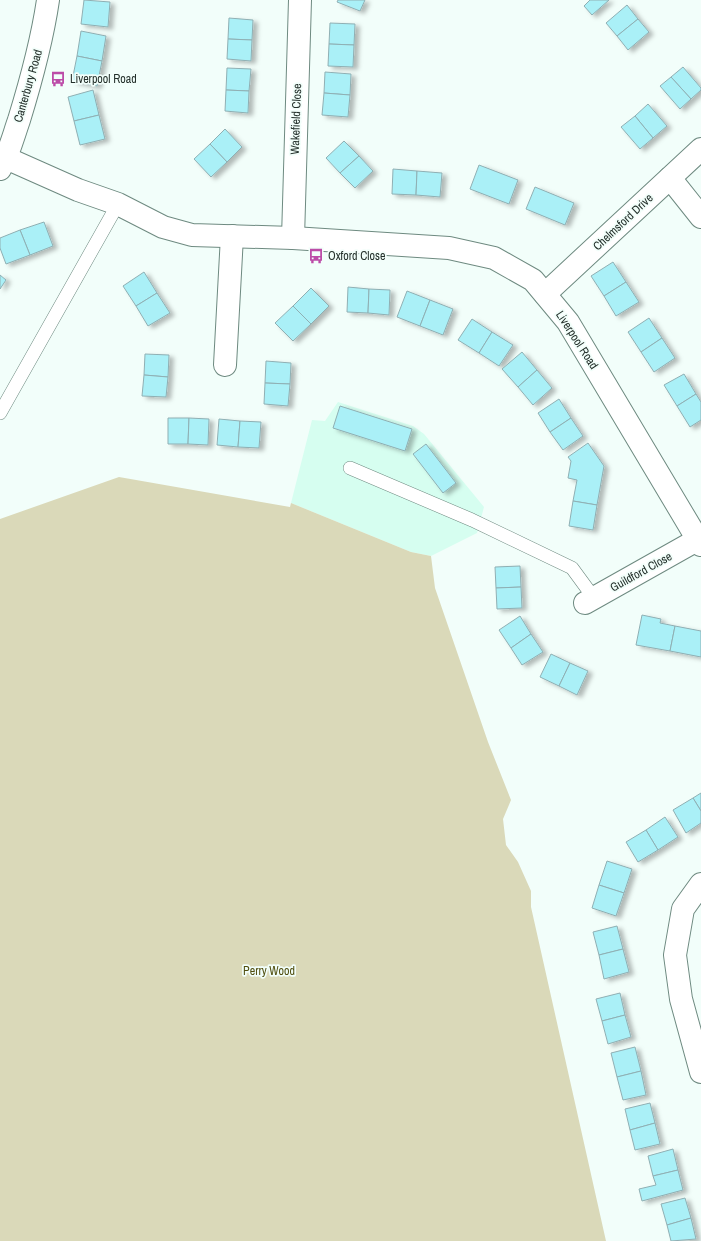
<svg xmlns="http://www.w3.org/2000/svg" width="701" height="1241" viewBox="0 0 701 1241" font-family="'Archivo Narrow',sans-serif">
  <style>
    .built { fill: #d6fef0 }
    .green { fill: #dad9b9 }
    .building { fill: #aaf0f7; stroke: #8fafb3; filter: url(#shadow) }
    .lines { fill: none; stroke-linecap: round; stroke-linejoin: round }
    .lane-casing { stroke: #6e8a80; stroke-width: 14 }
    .street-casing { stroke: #6e8a80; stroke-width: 24 }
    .lane { stroke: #fff; stroke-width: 13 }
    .street { stroke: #fff; stroke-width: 22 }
    .labels { text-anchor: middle; stroke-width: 3.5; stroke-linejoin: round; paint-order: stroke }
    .poi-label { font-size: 12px; fill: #24302b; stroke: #f2fefa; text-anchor: start }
    .street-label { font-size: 12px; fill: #24302b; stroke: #f2fefa }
    .park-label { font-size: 12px; fill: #504e0f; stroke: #f2fefa }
  </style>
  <defs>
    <filter id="shadow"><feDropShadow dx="4.5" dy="2.5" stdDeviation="2" flood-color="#0004"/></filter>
  </defs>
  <rect width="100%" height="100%" fill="#f2fefa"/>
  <path class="built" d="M338,402L413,426L424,434L484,507L477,533L431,556L411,552L291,503L312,420L325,421Z"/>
  <path class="green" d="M119,477L290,507L291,503L411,552L431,556L435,588L488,742L511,800L503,819L506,845L518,862L531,891V907L606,1241H0V519Z"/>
  <g class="building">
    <path d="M84,0L110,2L108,27L81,24Z"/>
    <path d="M338,0H365L360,11L337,2Z"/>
    <path d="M590,0H609L592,15L584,6Z"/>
    <path d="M627,5L638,19L617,36L606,23Z"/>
    <path d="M229,18L253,20L252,40L228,39Z"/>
    <path d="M638,19L649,32L628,50L617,36Z"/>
    <path d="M330,23L355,24L354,45L329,44Z"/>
    <path d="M81,31L106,36L102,61L77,56Z"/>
    <path d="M228,39L252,40L251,61L227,59Z"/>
    <path d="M329,44L354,45L353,67L328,66Z"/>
    <path d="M77,56L102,61L97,86L72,81Z"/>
    <path d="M683,67L701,88V90L691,99L671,77Z"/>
    <path d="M227,68L251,69L249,91L226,90Z"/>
    <path d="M325,72L351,74L350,95L324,93Z"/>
    <path d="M671,77L691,99L680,109L660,86Z"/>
    <path d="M93,90L99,115L74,121L68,97Z"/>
    <path d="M226,90L249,91L248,113L225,111Z"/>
    <path d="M324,93L350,95L348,117L322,115Z"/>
    <path d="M648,104L667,126L653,138L635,116Z"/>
    <path d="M99,115L105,139L80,145L74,121Z"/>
    <path d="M635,116L653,138L640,149L621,127Z"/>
    <path d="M225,129L242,147L227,162L210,144Z"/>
    <path d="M344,141L359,156L340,173L326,158Z"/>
    <path d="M210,144L227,162L211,177L194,159Z"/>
    <path d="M359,156L373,171L355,188L340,173Z"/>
    <path d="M479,165L518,180L509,204L470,189Z"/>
    <path d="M393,169L417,171L416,195L392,194Z"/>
    <path d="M417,171L442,173L440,197L416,195Z"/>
    <path d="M535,187L574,203L565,225L526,209Z"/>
    <path d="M44,222L53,246L30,255L20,230Z"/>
    <path d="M20,230L30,255L6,264L0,248V238Z"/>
    <path d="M613,262L626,282L604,296L591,276Z"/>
    <path d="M144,272L157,293L136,306L123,286Z"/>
    <path d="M0,275L6,280L0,289Z"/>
    <path d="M626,282L639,302L616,316L604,296Z"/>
    <path d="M348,287L369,289L368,313L347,312Z"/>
    <path d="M311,288L329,306L311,324L293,306Z"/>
    <path d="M369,289L390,290L389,315L368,313Z"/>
    <path d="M407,291L430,300L420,326L397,317Z"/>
    <path d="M157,293L170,313L148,326L136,306Z"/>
    <path d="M430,300L453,309L443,335L420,326Z"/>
    <path d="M293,306L311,324L293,341L275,323Z"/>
    <path d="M649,318L662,338L641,352L628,332Z"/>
    <path d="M472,319L492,332L479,353L458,340Z"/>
    <path d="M492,332L513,345L499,366L479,353Z"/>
    <path d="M662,338L675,358L654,372L641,352Z"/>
    <path d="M522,352L537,370L518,387L502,369Z"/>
    <path d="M145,354L169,355L168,377L144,375Z"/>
    <path d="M266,361L291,363L290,384L265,383Z"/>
    <path d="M537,370L552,388L533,405L518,387Z"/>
    <path d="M684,374L696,394L677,406L664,385Z"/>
    <path d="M144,375L168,377L166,397L142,396Z"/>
    <path d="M265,383L290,384L288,406L264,404Z"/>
    <path d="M696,394L701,402V420L690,427L677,406Z"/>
    <path d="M559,399L571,418L550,432L538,413Z"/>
    <path d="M340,406L412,429L405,451L333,428Z"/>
    <path d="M168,418H189L188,444H168Z"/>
    <path d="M189,418L209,419L208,445L188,444Z"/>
    <path d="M571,418L583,436L563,450L550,432Z"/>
    <path d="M219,419L240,421L238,447L217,445Z"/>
    <path d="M240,421L261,422L259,448L238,447Z"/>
    <path d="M588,443L604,466L597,505L573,501L577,480L568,478L571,461L568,457Z"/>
    <path d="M426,444L456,483L443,493L413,454Z"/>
    <path d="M573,501L597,505L593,530L569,526Z"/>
    <path d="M520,566L521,587L496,588L495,567Z"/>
    <path d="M521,587L522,608L497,609L496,588Z"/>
    <path d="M642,615L661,619L660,623L675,626L670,651L636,645Z"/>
    <path d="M520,616L531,634L511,648L499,630Z"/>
    <path d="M675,626L701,631V657L670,651Z"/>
    <path d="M531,634L543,652L522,665L511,648Z"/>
    <path d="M551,654L570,663L559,686L540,677Z"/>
    <path d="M570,663L588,671L577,695L559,686Z"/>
    <path d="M701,793V811L693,798Z"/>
    <path d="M693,798L701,811V823L686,833L673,810Z"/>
    <path d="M665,817L678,837L658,850L646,830Z"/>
    <path d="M646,830L658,850L638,862L626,842Z"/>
    <path d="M607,861L632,869L624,893L599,885Z"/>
    <path d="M599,885L624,893L616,916L592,908Z"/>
    <path d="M617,926L623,949L599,955L593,932Z"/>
    <path d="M623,949L629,972L604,979L599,955Z"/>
    <path d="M620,993L625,1015L602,1021L596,999Z"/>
    <path d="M625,1015L631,1037L608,1044L602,1021Z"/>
    <path d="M635,1047L641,1071L617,1077L611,1053Z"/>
    <path d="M641,1071L646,1095L623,1100L617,1077Z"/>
    <path d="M650,1103L655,1123L630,1130L625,1109Z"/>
    <path d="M655,1123L660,1144L635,1150L630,1130Z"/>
    <path d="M673,1149L678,1170L653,1176L648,1156Z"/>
    <path d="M678,1170L683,1190L642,1201L639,1189L656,1185L653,1176Z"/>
    <path d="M685,1198L691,1218L667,1225L661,1204Z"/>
    <path d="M691,1218L696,1239L671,1241L667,1225Z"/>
  </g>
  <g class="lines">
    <g class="lane-casing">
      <g id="lane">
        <path d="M0,413L118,204"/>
        <path d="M350,468L472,520L572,568L594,598"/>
      </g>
    </g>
    <g class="street-casing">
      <g id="street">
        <path d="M6,158L78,190L118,204L163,227L192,235L293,238L449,248L494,258L533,280L568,322L701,545"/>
        <path d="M0,169C9,154 13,137 19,120C31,81 42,41 48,0"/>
        <path d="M670,178L701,217"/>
        <path d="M293,238L300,0"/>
        <path d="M545,294L701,149"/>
        <path d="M225,365L232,236"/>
        <path d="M585,603L697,540"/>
        <path d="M701,884L683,909L675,955L681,999L701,1072"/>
      </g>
    </g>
    <use href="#lane" class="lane"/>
    <use href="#street" class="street"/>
  </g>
  <defs>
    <g id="bus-bare" transform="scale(1.2)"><path d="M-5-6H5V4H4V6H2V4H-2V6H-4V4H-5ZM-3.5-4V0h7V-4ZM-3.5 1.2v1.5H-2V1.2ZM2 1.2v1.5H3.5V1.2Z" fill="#bc4ca8" stroke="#f2fefa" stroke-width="2.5" paint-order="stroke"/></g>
  </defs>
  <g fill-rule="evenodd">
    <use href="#bus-bare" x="58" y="79"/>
    <use href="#bus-bare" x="316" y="256"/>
  </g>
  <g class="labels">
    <g class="poi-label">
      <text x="70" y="83">Liverpool Road</text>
      <text x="328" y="260">Oxford Close</text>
    </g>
    <g class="street-label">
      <text transform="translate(28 86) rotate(-74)" y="4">Canterbury Road</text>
      <text transform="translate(296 119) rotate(-88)" y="4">Wakefield Close</text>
      <text transform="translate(623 222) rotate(-43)" y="4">Chelmsford Drive</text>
      <text transform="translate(577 340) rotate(57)" y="4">Liverpool Road</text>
      <text transform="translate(641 572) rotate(-29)" y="4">Guildford Close</text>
    </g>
    <g class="park-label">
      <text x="269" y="975">Perry Wood</text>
    </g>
  </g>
</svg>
